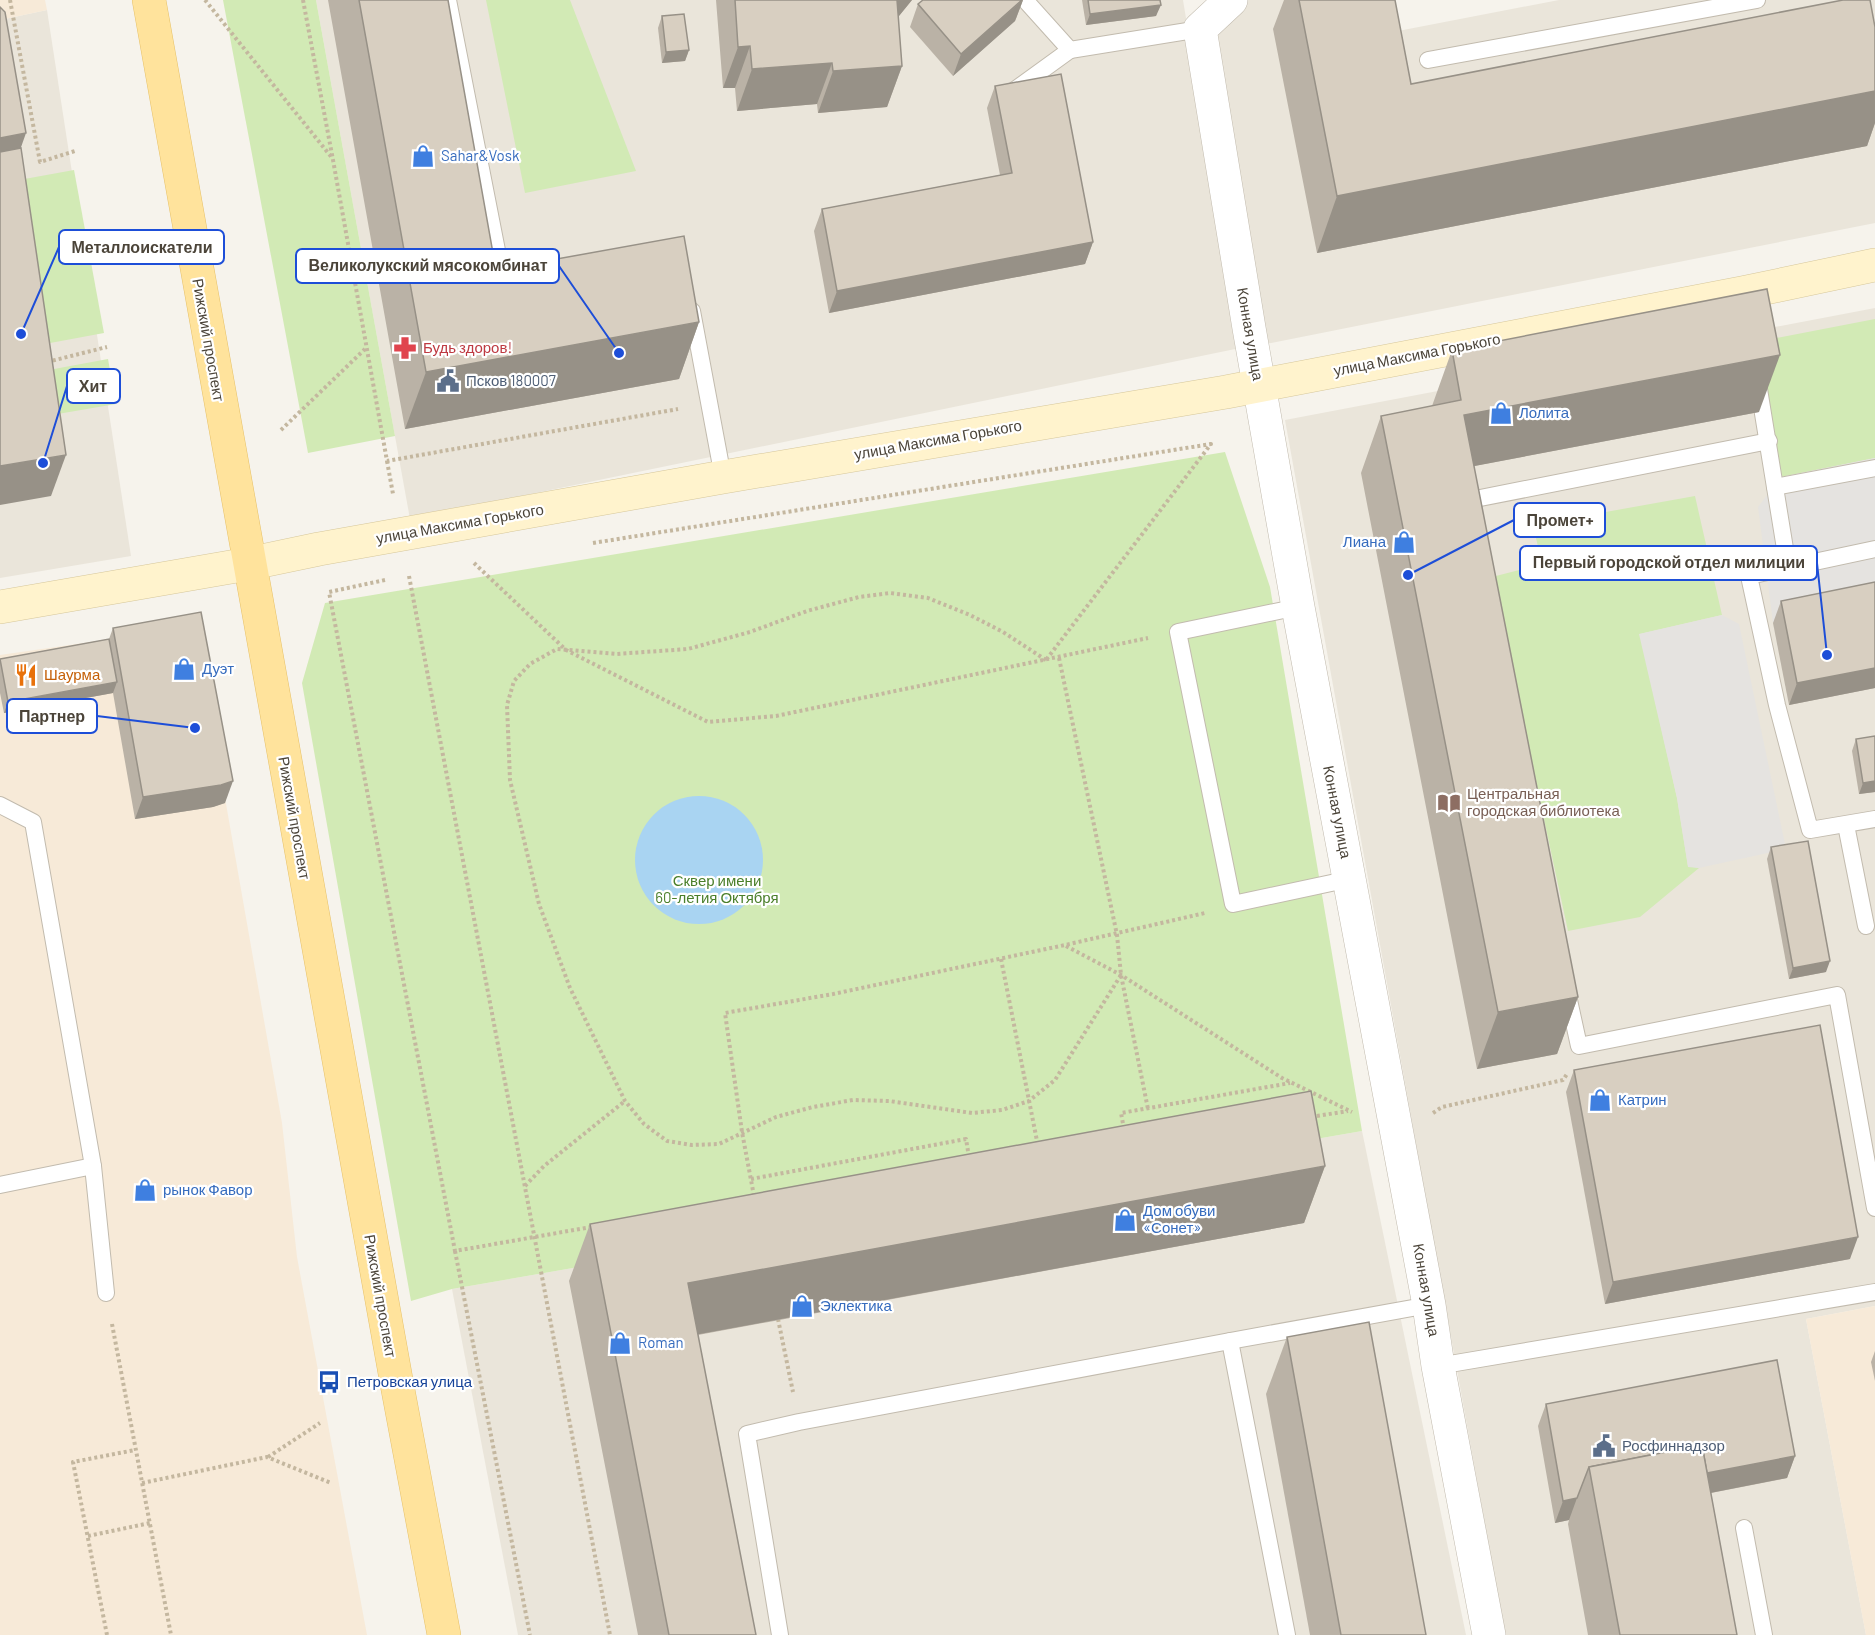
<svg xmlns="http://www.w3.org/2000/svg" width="1875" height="1635" viewBox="0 0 1875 1635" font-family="Barlow,sans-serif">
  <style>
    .residential { fill: #eae5da }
    .commercial { fill: #f7ead8 }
    .green { fill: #d2eab5 }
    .parking { fill: #e5e3e0 }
    .water { fill: #a9d4f2 }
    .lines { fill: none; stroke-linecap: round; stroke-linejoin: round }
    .lane-casing { stroke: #c2bbae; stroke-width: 18 }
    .street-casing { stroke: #c2bbae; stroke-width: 34 }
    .secondary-casing { stroke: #d6c79b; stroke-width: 34 }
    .primary-casing { stroke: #e6c16a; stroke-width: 34 }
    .path { stroke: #c4b79f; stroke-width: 4; stroke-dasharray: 3 3; stroke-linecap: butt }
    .lane { stroke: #fff; stroke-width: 16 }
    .street { stroke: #fff; stroke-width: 33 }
    .secondary { stroke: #fff3cd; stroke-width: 33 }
    .primary { stroke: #ffe39c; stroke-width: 33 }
    .wall { fill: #bab2a6 }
    .shaded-wall { fill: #979187 }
    .building { fill: #d8cfc1; stroke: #979187; stroke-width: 1.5 }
    .labels { text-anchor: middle; stroke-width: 4.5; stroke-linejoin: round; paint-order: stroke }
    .shop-label { font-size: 15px; fill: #366cbe; stroke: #fff; text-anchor: start }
    .street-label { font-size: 15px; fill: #4b4439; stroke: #fff }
    .health-label { font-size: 15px; fill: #be3a42; stroke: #fff; text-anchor: start }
    .service-label { font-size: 15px; fill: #4e5e75; stroke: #fff; text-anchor: start }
    .food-label { font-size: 15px; fill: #c56008; stroke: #fff; text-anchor: start }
    .education-label { font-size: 15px; fill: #785e54; stroke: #fff; text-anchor: start }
    .park-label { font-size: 15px; fill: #4a7f2a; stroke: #fff }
    .transit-label { font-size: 15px; fill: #164399; stroke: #fff; text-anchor: start }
    .leader { fill: none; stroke: #1d4ed8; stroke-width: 2 }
    .callout-dot { fill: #1d4ed8; stroke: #fff; stroke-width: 2 }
    .callout { fill: #fff; stroke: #1d4ed8; stroke-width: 2 }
    .callout-label { font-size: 16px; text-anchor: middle; font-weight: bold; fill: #4b4439 }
  </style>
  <rect width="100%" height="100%" fill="#f6f3ec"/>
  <g class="residential">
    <path d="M316,0H1183L1240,348L410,519Z"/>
    <path d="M1210,0H1393L1398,31L1559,0H1875V223L1266,344Z"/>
    <path d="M47,10L131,556L0,578V20Z"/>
    <path d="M1875,308V1306L1806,1319L1866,1635H1505L1285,420Z"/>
    <path d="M1362,1131L1466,1635H518L452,1289Z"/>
  </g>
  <g class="commercial">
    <path d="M0,0H45L47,10L0,20Z"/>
    <path d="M195,627L282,1123L297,1257L367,1635H0V655Z"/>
    <path d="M1875,1306V1635H1866L1806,1319Z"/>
  </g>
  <g class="green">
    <path d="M223,0H316L395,436L308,453Z"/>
    <path d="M486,0H570L636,171L525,193Z"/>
    <path d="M74,170L104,333L34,346L8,182Z"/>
    <path d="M1875,319V458L1781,477L1756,342Z"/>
    <path d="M108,359L116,404L46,416L38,372Z"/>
    <path d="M1225,452L1270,587L1362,1131L452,1289L411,1301L302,683L325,603Z"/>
    <path d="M1695,496L1722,615L1640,634L1677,798L1688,866L1699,868L1640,917L1568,931L1492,577L1542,564L1533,525Z"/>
  </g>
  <g class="parking">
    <path d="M1875,458V603L1773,623L1758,507L1781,477Z"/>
    <path d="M1722,615L1739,624L1786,849L1699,868L1688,867L1677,798L1639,634Z"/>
  </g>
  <circle class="water" cx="699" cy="860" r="64"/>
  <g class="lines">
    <g class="lane-casing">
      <g id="lane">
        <path d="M448,0L502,276L517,273"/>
        <path d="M1025,0L1070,50L1200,29"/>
        <path d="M1428,60L1757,0"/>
        <path d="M1012,92L1070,50"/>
        <path d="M692,311L723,477"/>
        <path d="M1758,383L1788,567"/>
        <path d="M1775,487L1875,468"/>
        <path d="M1466,505L1465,501L1769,441"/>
        <path d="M1875,549L1749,576L1777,705L1810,830L1875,819"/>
        <path d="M1298,607L1178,632L1233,904L1350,879"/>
        <path d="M0,805L33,822L93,1166L106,1293"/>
        <path d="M1846,825L1866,926"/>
        <path d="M1567,991L1579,1046L1837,995L1875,1208"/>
        <path d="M0,1185L93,1166"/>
        <path d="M1230,1341L1429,1305"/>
        <path d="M1438,1366L1875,1292"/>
        <path d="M1744,1528L1764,1635"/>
        <path d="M780,1635L747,1434L799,1422L1230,1341L1287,1635"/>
      </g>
    </g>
    <g class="street-casing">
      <path id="street" d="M1231,0L1200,29L1249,328L1298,607L1397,1134L1429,1305L1438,1366L1489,1635"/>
    </g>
    <g class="secondary-casing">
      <path id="secondary" d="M0,607L248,564L319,549L723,477L1226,392L1742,293L1875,265"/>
    </g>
    <g class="primary-casing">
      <path id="primary" d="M149,0C244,546 341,1091 444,1635"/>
    </g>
    <g class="path">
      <path d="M10,0L40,162L75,151"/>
      <path d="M205,0L333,159"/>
      <path d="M303,0L333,160L387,461L678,409"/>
      <path d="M47,362L107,347"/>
      <path d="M281,430L365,349"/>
      <path d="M387,461L393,494"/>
      <path d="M593,543L1211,444L1046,660"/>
      <path d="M474,563L566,650L708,722L776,716L1148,638"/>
      <path d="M409,576L610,1635"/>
      <path d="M385,580L329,592L455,1251L591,1227"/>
      <path d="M1059,658L1117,935L1121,975L1148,1109"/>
      <path d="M1046,660L1003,632L970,615L928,598L890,593L859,597L807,611L750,632L688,649L616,654L557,649L530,664L514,681L507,705L510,780L539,904L570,988L625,1101L644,1124L667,1141L692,1145L719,1144L776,1117L813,1107L853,1100L889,1101L972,1113L1002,1110L1029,1101L1055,1080L1121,975"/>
      <path d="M1066,946L1121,975L1282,1078L1352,1112"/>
      <path d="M1001,959L1038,1146"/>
      <path d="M1433,1113L1442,1107L1563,1080L1567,1074"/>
      <path d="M1311,1117L1348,1111"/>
      <path d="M1124,1129L1121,1113L1290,1083"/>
      <path d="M751,1179L966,1139L969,1157"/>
      <path d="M525,1186L544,1166L625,1101"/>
      <path d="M754,1196L742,1132L725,1013L833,994L1065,945L1205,913"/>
      <path d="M455,1251L530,1635"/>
      <path d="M778,1319L793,1392"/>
      <path d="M112,1324L171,1635"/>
      <path d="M268,1457L320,1423"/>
      <path d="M142,1483L267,1457L331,1483"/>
      <path d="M88,1536L150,1523"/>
      <path d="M107,1635L73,1462L135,1450"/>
    </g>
    <use href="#lane" class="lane"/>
    <use href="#street" class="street"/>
    <use href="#secondary" class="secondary"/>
    <use href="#primary" class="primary"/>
  </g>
  <g class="wall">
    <path d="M328,0H448L496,270L699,322L679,379L405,429Z"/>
    <path d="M716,0H912L898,17L902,66L887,107L818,113L817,104L737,111L735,88H723Z"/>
    <path d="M1023,0L1015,21L953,76L910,27L918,4Z"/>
    <path d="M1082,0H1160L1156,16L1086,25Z"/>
    <path d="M1284,0H1395L1411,84L1875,27V123L1867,146L1317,253L1273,29Z"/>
    <path d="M662,16L689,50L685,61L662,63L658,28Z"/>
    <path d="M995,86L1093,242L1085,264L829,313L814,231L822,209L1000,175L987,108Z"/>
    <path d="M1452,350L1759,412L1474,466L1578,997L1557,1054L1477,1069L1361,473L1381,416L1432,406Z"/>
    <path d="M1875,582V688L1789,705L1773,623L1781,601Z"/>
    <path d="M113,628L225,803L213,807L135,819L113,693L4,713L0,693V659L109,639Z"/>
    <path d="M1875,736V792L1859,794L1852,751L1856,739Z"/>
    <path d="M1771,847L1826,972L1789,979L1767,859Z"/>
    <path d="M1574,1070L1850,1259L1605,1304L1566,1092Z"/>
    <path d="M1325,1166L1304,1223L698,1335L756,1635H638L569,1281L590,1224Z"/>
    <path d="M1287,1337L1426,1635H1310L1266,1394Z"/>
    <path d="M1875,1351V1381L1871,1362Z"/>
    <path d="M1546,1404L1795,1456L1787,1478L1711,1493L1737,1635H1588L1568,1524L1569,1520L1555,1523L1538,1426Z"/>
  </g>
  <g class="shaded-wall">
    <path d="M895,0H912L882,37Z"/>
    <path d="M1023,0L1015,21L953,76L961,54Z"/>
    <path d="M1161,5L1156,16L1086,25L1090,14Z"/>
    <path d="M750,46L735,88H723L738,47Z"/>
    <path d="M689,50L685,61L662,63L666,52Z"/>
    <path d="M832,63L817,104L737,111L752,69Z"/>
    <path d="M902,66L887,107L818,113L833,71Z"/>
    <path d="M1875,91V123L1867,146L1317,253L1337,196Z"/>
    <path d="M26,133L6,190L0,191V138Z"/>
    <path d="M1093,242L1085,264L829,313L837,291Z"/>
    <path d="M699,322L679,379L405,429L426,372Z"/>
    <path d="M1780,355L1759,412L1443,472L1464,415Z"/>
    <path d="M66,455L51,496L0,505V466Z"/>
    <path d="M1875,668V688L1789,705L1797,683Z"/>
    <path d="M117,682L113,693L4,713L8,702Z"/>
    <path d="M233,781L225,803L213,807L135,819L143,797Z"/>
    <path d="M1875,781V792L1859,794L1863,783Z"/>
    <path d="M1830,961L1826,972L1789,979L1793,968Z"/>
    <path d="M1578,997L1557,1054L1477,1069L1498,1012Z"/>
    <path d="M1325,1166L1304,1223L667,1340L688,1283Z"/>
    <path d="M1858,1237L1850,1259L1605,1304L1613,1282Z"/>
    <path d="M1795,1456L1787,1478L1598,1515L1594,1495Z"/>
    <path d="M1577,1498L1569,1520L1555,1523L1563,1501Z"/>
  </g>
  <g class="building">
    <path d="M359,0H448L496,270L684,236L699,322L426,372Z"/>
    <path d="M735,0H897L902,66L833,71L832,63L752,69L750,46L738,47Z"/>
    <path d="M923,0H1022L961,54L918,4Z"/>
    <path d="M1088,0H1160L1161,5L1090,14Z"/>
    <path d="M1299,0H1395L1411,84L1843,0H1870L1875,27V91L1337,196Z"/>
    <path d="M0,7L5,12L26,133L0,138Z"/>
    <path d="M684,14L689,50L666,52L662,16Z"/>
    <path d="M1061,74L1093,242L837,291L822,209L1012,173L995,86Z"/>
    <path d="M21,148L66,455L0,466V152Z"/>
    <path d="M1767,289L1780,355L1464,415L1578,997L1498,1012L1381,416L1461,400L1452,350Z"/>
    <path d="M1875,582V668L1797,683L1781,601Z"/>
    <path d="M201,612L233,781L221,785L143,797L113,628Z"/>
    <path d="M109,639L117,682L8,702L0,659Z"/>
    <path d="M1875,736V781L1863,783L1856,739Z"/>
    <path d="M1808,841L1830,961L1793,968L1771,847Z"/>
    <path d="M1820,1025L1858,1237L1613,1282L1574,1070Z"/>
    <path d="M1311,1091L1325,1166L688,1283L756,1635H669L590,1224Z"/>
    <path d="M1369,1322L1426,1635H1341L1287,1337Z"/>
    <path d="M1777,1360L1795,1456L1707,1473L1702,1445L1589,1467L1577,1498L1563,1501L1546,1404Z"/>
    <path d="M1702,1445L1737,1635H1620L1589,1467Z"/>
  </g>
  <defs>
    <g id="shop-bare" transform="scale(1.8)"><path d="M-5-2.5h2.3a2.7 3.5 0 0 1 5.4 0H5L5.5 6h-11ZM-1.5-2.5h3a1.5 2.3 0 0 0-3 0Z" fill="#3f7fe0" stroke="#fff" stroke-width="2.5" paint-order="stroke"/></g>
    <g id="pharmacy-bare" transform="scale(1.8)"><path d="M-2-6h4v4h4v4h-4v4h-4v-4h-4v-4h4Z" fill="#e0444e" stroke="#fff" stroke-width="2.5" paint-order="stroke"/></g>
    <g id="civic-bare" transform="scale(1.8)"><path d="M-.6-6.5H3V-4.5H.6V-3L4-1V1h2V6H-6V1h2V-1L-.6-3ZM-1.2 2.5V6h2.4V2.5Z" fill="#5c6f8a" stroke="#fff" stroke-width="2.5" paint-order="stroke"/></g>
    <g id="restaurant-bare" transform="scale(1.8)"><path d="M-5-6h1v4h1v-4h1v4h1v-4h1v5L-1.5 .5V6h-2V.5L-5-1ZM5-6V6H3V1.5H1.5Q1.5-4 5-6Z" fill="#e8710a" stroke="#fff" stroke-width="2.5" paint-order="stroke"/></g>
    <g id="library-bare" transform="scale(1.8)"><path d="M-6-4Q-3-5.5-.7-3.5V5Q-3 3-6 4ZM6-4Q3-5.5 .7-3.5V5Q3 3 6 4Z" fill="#8d6e63" stroke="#fff" stroke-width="2.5" paint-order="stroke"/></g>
    <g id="bus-bare" transform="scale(1.8)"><path d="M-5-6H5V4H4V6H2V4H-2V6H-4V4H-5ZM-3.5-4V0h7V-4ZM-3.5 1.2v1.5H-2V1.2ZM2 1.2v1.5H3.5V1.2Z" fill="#1a4fb4" stroke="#fff" stroke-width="2.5" paint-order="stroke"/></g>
  </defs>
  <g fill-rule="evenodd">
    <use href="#shop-bare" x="423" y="156"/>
    <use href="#pharmacy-bare" x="405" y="348"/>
    <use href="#civic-bare" x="448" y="381"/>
    <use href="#shop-bare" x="1501" y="413"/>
    <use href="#shop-bare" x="1404" y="542"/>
    <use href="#shop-bare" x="184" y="669"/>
    <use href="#restaurant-bare" x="26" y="675"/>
    <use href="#library-bare" x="1449" y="803"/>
    <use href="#shop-bare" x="1600" y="1100"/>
    <use href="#shop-bare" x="145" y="1190"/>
    <use href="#shop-bare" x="1125" y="1220"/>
    <use href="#shop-bare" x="802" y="1306"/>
    <use href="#shop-bare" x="620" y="1343"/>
    <use href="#bus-bare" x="329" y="1382"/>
    <use href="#civic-bare" x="1604" y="1446"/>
  </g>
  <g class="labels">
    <g class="shop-label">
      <text x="441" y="161">Sahar&amp;Vosk</text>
      <text x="1519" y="418">Лолита</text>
      <text x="1386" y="547" text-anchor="end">Лиана</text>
      <text x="202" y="674">Дуэт</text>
      <text x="1618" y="1105">Катрин</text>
      <text x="163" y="1195">рынок Фавор</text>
      <text x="1143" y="1216">Дом обуви<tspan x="1143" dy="17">«Сонет»</tspan></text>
      <text x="820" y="1311">Эклектика</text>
      <text x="638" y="1348">Roman</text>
    </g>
    <g class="street-label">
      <text transform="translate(1250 334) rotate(80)" y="5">Конная улица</text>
      <text transform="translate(208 340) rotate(80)" y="5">Рижский проспект</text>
      <text transform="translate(1417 355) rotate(-11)" y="5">улица Максима Горького</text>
      <text transform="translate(938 440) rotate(-10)" y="5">улица Максима Горького</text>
      <text transform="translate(460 524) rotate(-10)" y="5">улица Максима Горького</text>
      <text transform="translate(1337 812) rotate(79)" y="5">Конная улица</text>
      <text transform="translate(294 818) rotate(80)" y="5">Рижский проспект</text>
      <text transform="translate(1426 1290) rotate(80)" y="5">Конная улица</text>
      <text transform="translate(380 1296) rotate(80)" y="5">Рижский проспект</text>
    </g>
    <g class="health-label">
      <text x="423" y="353">Будь здоров!</text>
    </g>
    <g class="service-label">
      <text x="466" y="386">Псков 180007</text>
      <text x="1622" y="1451">Росфиннадзор</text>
    </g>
    <g class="food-label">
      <text x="44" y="680">Шаурма</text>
    </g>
    <g class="education-label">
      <text x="1467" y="799">Центральная<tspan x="1467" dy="17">городская библиотека</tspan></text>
    </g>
    <g class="park-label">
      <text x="717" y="886">Сквер имени<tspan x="717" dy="17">60-летия Октября</tspan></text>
    </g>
    <g class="transit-label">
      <text x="347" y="1387">Петровская улица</text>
    </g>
  </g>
  <path class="leader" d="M21 334L59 247M619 353L559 266M43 463L67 386M1408 575L1514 520M1827 655L1817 563M195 728L97 716"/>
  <g class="callout-dot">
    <circle cx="21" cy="334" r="6"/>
    <circle cx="619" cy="353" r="6"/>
    <circle cx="43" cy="463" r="6"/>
    <circle cx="1408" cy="575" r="6"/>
    <circle cx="1827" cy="655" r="6"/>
    <circle cx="195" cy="728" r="6"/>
  </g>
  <g class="callout">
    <rect x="59" y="230" width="165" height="34" rx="6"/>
    <rect x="296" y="249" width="263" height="34" rx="6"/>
    <rect x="67" y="369" width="53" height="34" rx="6"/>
    <rect x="1514" y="503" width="91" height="34" rx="6"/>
    <rect x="1520" y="546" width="297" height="34" rx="6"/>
    <rect x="7" y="699" width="90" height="34" rx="6"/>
  </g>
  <g class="callout-label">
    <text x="142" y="253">Металлоискатели</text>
    <text x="428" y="271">Великолукский мясокомбинат</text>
    <text x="93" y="392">Хит</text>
    <text x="1560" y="526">Промет+</text>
    <text x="1669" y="568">Первый городской отдел милиции</text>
    <text x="52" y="722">Партнер</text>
  </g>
</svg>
